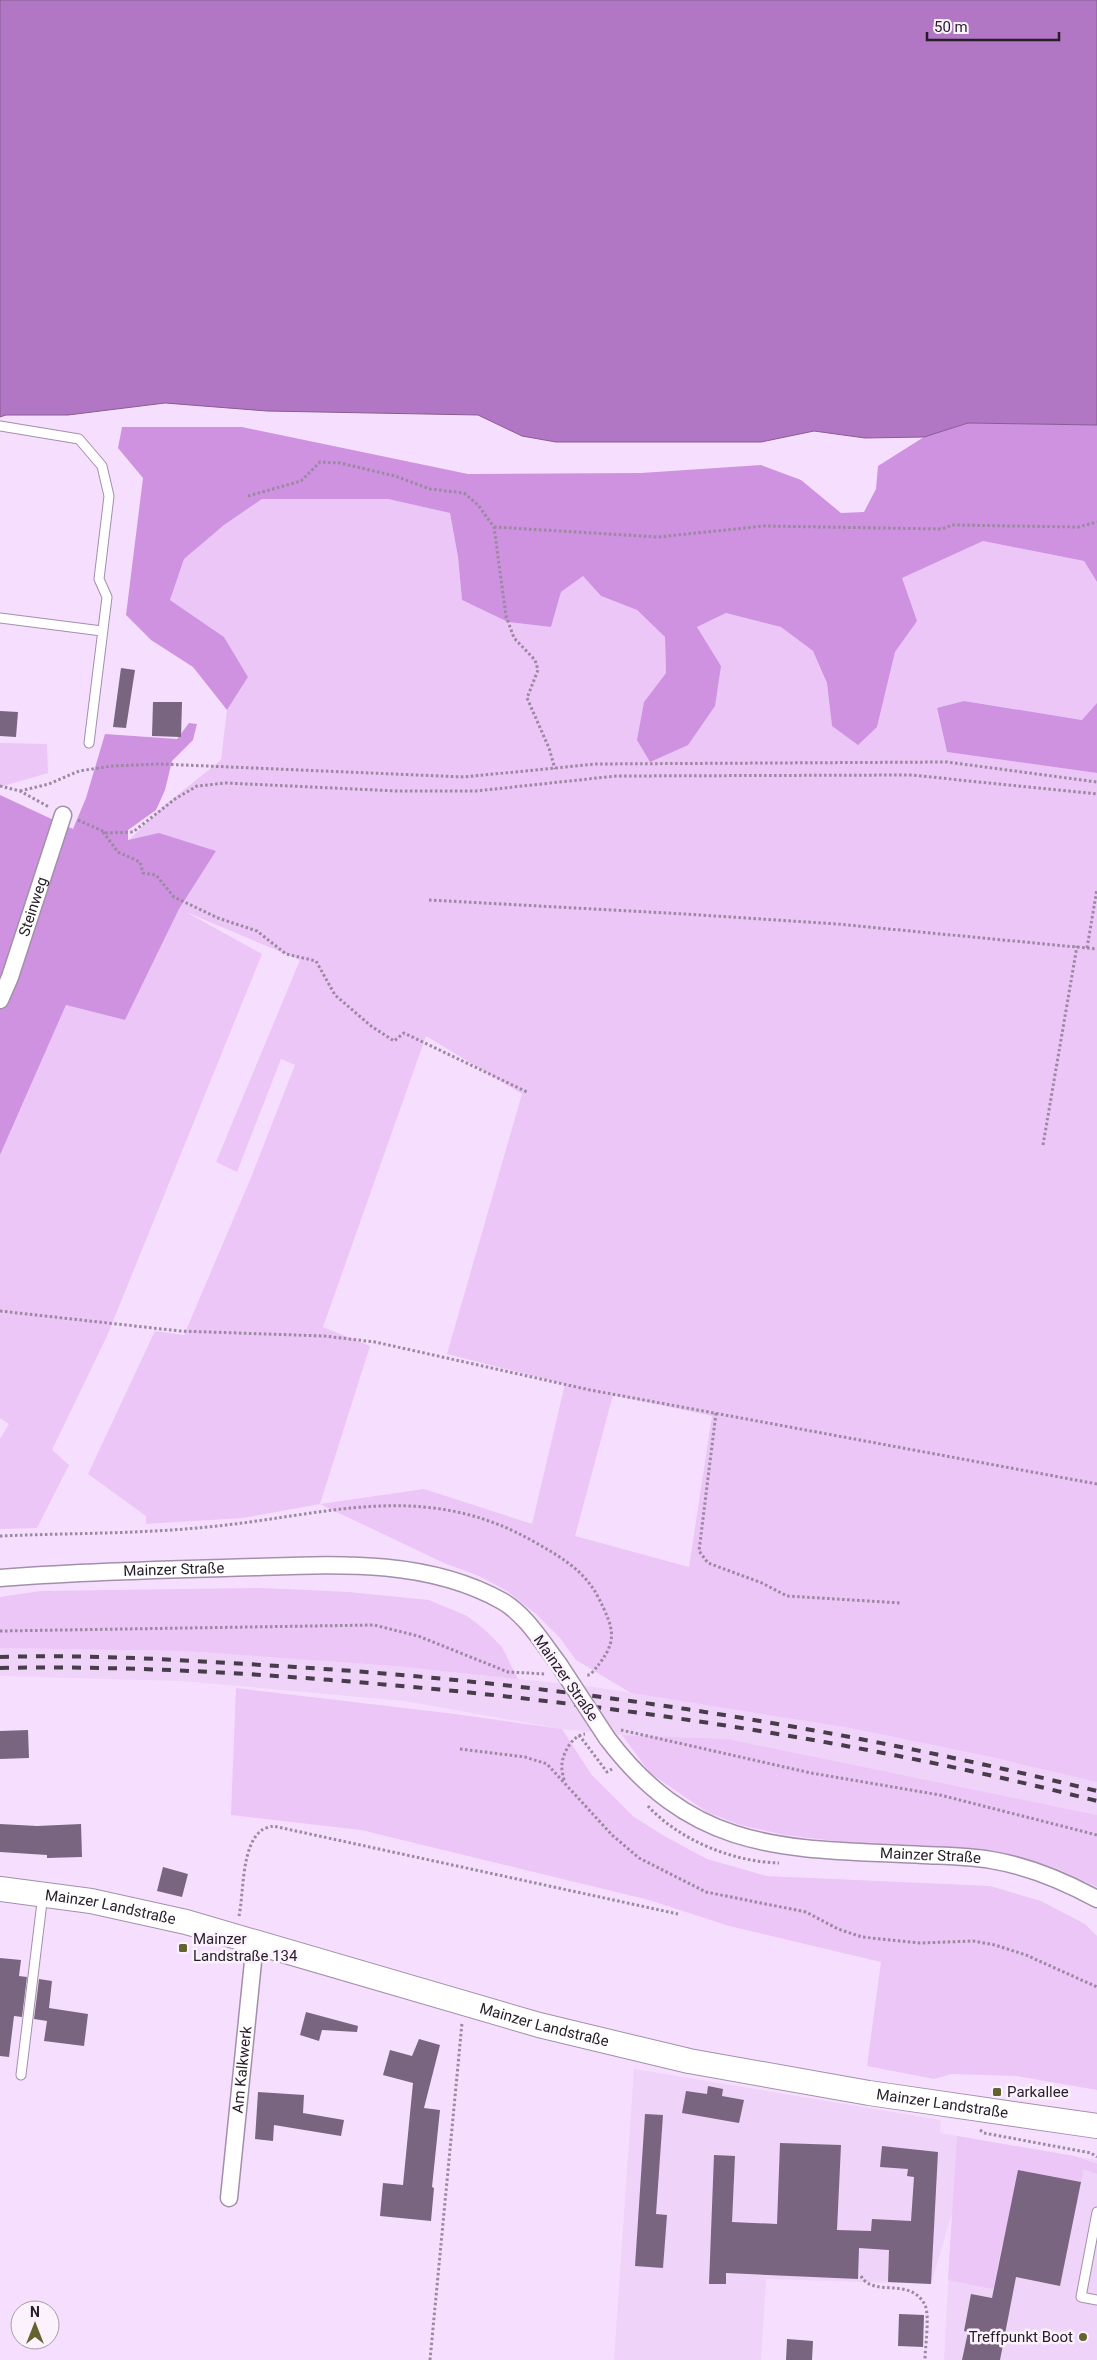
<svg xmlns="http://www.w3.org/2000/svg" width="1097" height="2360" viewBox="0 0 1097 2360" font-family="Roboto,sans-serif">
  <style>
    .built { fill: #efd3f8 }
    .green { fill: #ebc6f7; fill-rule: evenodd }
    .forest { fill: #ce92e1 }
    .water { fill: #b177c4; stroke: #875c95 }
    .building { fill: #796580 }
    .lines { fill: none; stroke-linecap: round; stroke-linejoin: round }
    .service-casing { stroke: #a48fab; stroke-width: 11 }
    .minor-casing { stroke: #a48fab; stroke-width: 19 }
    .secondary-casing { stroke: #a48fab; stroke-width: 26 }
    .path { stroke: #9a899f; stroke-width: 3; stroke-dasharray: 2.5 2.5; stroke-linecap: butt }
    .service { stroke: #fff; stroke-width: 9 }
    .minor { stroke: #fff; stroke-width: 16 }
    .secondary { stroke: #fff; stroke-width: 24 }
    .rail { stroke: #473c4a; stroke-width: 4; stroke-dasharray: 9 9; stroke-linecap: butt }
    .minor-bridge-casing { stroke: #a48fab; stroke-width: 19; stroke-linecap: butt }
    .minor-bridge { stroke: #fff; stroke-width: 16 }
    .poi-dot { fill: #64622f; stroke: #fbf2fe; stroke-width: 2 }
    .labels { text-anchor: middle; stroke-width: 5; stroke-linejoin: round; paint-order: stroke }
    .street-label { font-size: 15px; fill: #261d28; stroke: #fbf2fe }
    .poi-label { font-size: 15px; fill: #261d28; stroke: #fbf2fe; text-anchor: start }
  </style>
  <rect width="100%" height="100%" fill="#f6dffe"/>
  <g class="built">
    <path d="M0,1648L185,1651L395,1666L594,1687L850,1728L991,1757L1093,1781L1097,1782V1815L728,1739L622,1735L562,1729L404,1701L227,1685L181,1681L0,1676Z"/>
    <path d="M634,2069L941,2120L940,2133L1097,2160V2360H944L952,2214L931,2284L766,2279L761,2360H614Z"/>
  </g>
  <g class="green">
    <path d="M262,499H388L450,513L458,557L462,600L508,622L551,627L561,592L583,576L601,596L637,610L665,637L666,673L644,702L721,666L697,627L726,613L781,627L813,651L827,683L832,726L877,727L895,652L916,621L901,578L983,541L1084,561L1097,582V703L1083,720L964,701L937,709L947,752L1097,773V1782L991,1757L850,1728L631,1693L576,1660L560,1638L536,1614L507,1591L479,1576L444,1563L320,1504L243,1518L146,1524V1516L88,1474L155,1331L184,1335L250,1180L295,1065L281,1059L237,1172L216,1162L300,960L186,912L262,954L107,1336L52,1450L69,1465L37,1528L0,1529V1439L9,1424L0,1418V1155L66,1005L125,1020L179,909L216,851L128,841L165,805L221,760L227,710L248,677L224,637L170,600L184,559L224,525ZM426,1036L522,1094L447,1354L565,1384L532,1524L424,1489L320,1504L370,1346L323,1327ZM613,1395L712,1416L689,1567L575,1536Z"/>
    <path d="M0,743L47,744L48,773L0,787Z"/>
    <path d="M263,1588L349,1592L429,1600L467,1616L484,1629L502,1647L518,1679L395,1666L185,1651L0,1648V1597L40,1591Z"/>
    <path d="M236,1688L455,1714L562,1729L591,1774L634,1817L666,1837L707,1859L767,1876L990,1886L1041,1901L1085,1924L1097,1936V2090L1016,2076L951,2074L934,2079L867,2066L881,1962L729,1926L649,1900L361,1830L231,1815Z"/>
    <path d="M622,1735L728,1739L1097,1815V1887L1056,1868L996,1852L853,1843L785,1835L740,1825L707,1812L650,1773Z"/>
    <path d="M957,2136L1074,2156L1097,2164V2174L1083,2169L1081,2182L1019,2170L1008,2222L1045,2253L1002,2244L993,2289L948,2280Z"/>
  </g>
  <g class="forest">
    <path d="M968,423L1097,425V582L1084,561L983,541L902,578L917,621L895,652L877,727L858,745L832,726L827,683L813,651L781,627L726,613L697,627L721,666L715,706L688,745L650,762L637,740L644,702L666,673L665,637L637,610L601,596L583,576L561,592L551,627L508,622L462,600L458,557L450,513L388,499H262L224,525L184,559L170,600L224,637L248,677L227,710L193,667L151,640L126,615L143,478L118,448L122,427H242L468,474L641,473L761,465L801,480L841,513L864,512L876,489L878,466L924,437Z"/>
    <path d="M964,701L1082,720L1097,703V773L947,752L937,708Z"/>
    <path d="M189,723L197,724L193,740L172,761L165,790L156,810L128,830V840L159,833L216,851L179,909L125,1020L66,1005L0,1155V795L73,829L86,798L105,734L177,739Z"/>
  </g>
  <path class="water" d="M0,0H1097V425L968,423L924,437L865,438L814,431L761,442H556L522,436L478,415L267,411L165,403L68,415H6L0,417Z"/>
  <g class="building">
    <path d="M121,668L135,670L126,728L113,727Z"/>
    <path d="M153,702H182L181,737L152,736Z"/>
    <path d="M0,711L18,712L16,737L0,736Z"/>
    <path d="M28,1730L29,1758L0,1759V1731Z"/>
    <path d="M0,1824L37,1826L81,1824L82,1857L47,1858V1855L0,1852Z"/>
    <path d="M163,1867L188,1874L182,1897L157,1891Z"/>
    <path d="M0,1958L21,1960L19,1976L27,1977L22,2017L14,2016L9,2057L0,2056Z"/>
    <path d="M39,1979L52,1981L49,2008L88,2014L84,2046L44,2041L47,2021L34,2019Z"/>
    <path d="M306,2012L358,2026L357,2032L322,2030L319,2041L300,2035Z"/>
    <path d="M419,2039L440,2045L424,2108L440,2110L432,2187L434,2188L431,2221L380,2216L383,2183L403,2185L413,2083L383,2075L390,2050L412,2056Z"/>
    <path d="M708,2086L723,2089L722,2096L744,2100L739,2123L682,2113L686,2091L707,2094Z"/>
    <path d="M258,2092L304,2095L303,2113L344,2120L341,2136L274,2125L273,2141L255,2139Z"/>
    <path d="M645,2114L663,2115L656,2214L667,2215L663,2268L635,2266Z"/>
    <path d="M780,2143L841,2145L837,2230L871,2231L872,2219L911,2221L914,2177L907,2176L908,2169L880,2167L882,2146L938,2152L931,2284L888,2282L889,2250L859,2248L858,2279L726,2273V2284H709L714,2155L735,2156L732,2222L777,2224Z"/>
    <path d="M1018,2170L1081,2182L1060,2286L1016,2277L1000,2360H962L968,2332L964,2331L971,2294L992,2298Z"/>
    <path d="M899,2314L924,2315L923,2347L898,2346Z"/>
    <path d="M787,2339L813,2341L812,2360H786Z"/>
  </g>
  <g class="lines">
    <g class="service-casing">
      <g id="service">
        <path d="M0,426L79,439L102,466L109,496L99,579L107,597L89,743"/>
        <path d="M0,618L102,631"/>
        <path d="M21,2075L43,1894"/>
        <path d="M1097,2212L1081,2297L1097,2300"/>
      </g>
    </g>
    <g class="minor-casing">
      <g id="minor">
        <path id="s1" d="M0,1000L10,977L63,815"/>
        <path id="s2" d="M0,1578C75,1572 149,1570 224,1568C316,1566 418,1554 502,1601C525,1614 542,1642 558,1663"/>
        <path id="s3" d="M607,1738C696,1856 790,1848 923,1855C945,1856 968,1856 991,1860C1028,1866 1064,1881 1097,1899"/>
        <path id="s4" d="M229,2198L255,1942"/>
      </g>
    </g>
    <g class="secondary-casing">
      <g id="secondary">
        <path id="s5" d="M0,1889L91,1901L186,1922L539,2025L689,2061L869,2093L1097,2126"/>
      </g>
    </g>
    <g class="path">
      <path d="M248,496L301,481L320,462L340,463L395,476L430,489L464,493L478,505L494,527L506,616L514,638L535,660L538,670L527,698L549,748L555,769"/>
      <path d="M494,527L658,537L764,526L942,529L952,525L1078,527L1097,522"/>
      <path d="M0,786L20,791L49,807"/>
      <path d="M20,791L49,784L79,771L112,766L160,764L464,777L595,764L947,762L1097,782"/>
      <path d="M78,820L107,833L133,832L175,799L197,786L226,783L397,791H476L616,776L911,775L1097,794"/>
      <path d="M103,832L118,852L140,862L143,873L156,875L174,897L218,918L257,931L286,954L316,961L335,995L371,1026L394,1041L404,1033L527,1092"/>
      <path d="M429,900L685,914L837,924L1097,949"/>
      <path d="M1087,948L1097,889"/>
      <path d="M1043,1145L1077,946"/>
      <path d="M0,1311L180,1331L324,1336L375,1342L590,1390L1097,1484"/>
      <path d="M716,1413L699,1551L708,1563L762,1583L787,1596L901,1603"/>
      <path d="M0,1536C69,1533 139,1534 207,1527C327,1516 424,1477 538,1544C561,1557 584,1571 597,1595C616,1632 619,1642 590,1675H585"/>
      <path d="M0,1631L374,1625L418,1636L508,1672L546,1674"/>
      <path d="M621,1730L811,1773L940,1795L1097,1835"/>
      <path d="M579,1735L607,1772L612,1769"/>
      <path d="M460,1749L525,1757L547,1764L612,1835L639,1858L706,1892L806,1912L838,1929L862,1937L920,1943L973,1941L995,1945L1026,1955L1097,1987"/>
      <path d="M564,1780C563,1775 561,1768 562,1764C563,1752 573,1735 585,1734"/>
      <path d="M648,1806C679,1840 733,1862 779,1863"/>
      <path d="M239,1916C244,1893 241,1845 262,1830C264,1828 270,1827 273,1826L678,1914"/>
      <path d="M980,2130L984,2133L1091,2153L1097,2157"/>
      <path d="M861,2276C873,2298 910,2276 925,2305C930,2316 925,2347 925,2360"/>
      <path d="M430,2360L462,2023"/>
    </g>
    <use href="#service" class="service"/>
    <use href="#minor" class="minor"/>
    <use href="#secondary" class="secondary"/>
    <g class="rail">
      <path d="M0,1657C98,1654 197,1661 295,1667C565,1684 834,1726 1097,1791"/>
      <path d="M0,1668C148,1665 297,1676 445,1690C664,1712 883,1746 1097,1801"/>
    </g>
    <g class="minor-bridge-casing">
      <path id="minor-bridge" d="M558,1663L607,1738"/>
    </g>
    <use href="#minor-bridge" class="minor-bridge"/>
  </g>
  <g class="poi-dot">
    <rect x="178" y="1943" width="10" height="10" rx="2.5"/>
    <rect x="992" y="2087" width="10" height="10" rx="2.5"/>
    <circle cx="1083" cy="2337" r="5"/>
  </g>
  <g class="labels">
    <g class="street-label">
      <text dy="5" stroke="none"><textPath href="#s1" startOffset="99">Steinweg</textPath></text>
      <text dy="5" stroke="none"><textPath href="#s2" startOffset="174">Mainzer Straße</textPath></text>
      <text transform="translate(566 1678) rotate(55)" y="5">Mainzer Straße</text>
      <text dy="5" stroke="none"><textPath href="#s3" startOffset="360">Mainzer Straße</textPath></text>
      <text dy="5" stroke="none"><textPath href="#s5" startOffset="112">Mainzer Landstraße</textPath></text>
      <text dy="5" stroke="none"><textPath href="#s5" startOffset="562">Mainzer Landstraße</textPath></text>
      <text dy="5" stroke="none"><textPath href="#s4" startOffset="129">Am Kalkwerk</textPath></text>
      <text dy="5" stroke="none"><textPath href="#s5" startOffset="968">Mainzer Landstraße</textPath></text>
    </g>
    <g class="poi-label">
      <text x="193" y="1944">Mainzer<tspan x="193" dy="17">Landstraße 134</tspan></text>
      <text x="1007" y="2097">Parkallee</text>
      <text x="1073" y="2342" text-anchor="end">Treffpunkt Boot</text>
    </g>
  </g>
  <g transform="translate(35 2325)"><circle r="24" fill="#fbf2fe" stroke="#a69da8"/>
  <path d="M0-4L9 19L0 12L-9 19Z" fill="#64622f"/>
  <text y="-8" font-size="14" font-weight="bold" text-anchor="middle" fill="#261d28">N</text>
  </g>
  <path d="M927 32v8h132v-8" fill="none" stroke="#261d28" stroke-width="2.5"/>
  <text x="934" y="32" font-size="15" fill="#261d28" stroke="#fbf2fe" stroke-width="4" paint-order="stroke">50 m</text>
</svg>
